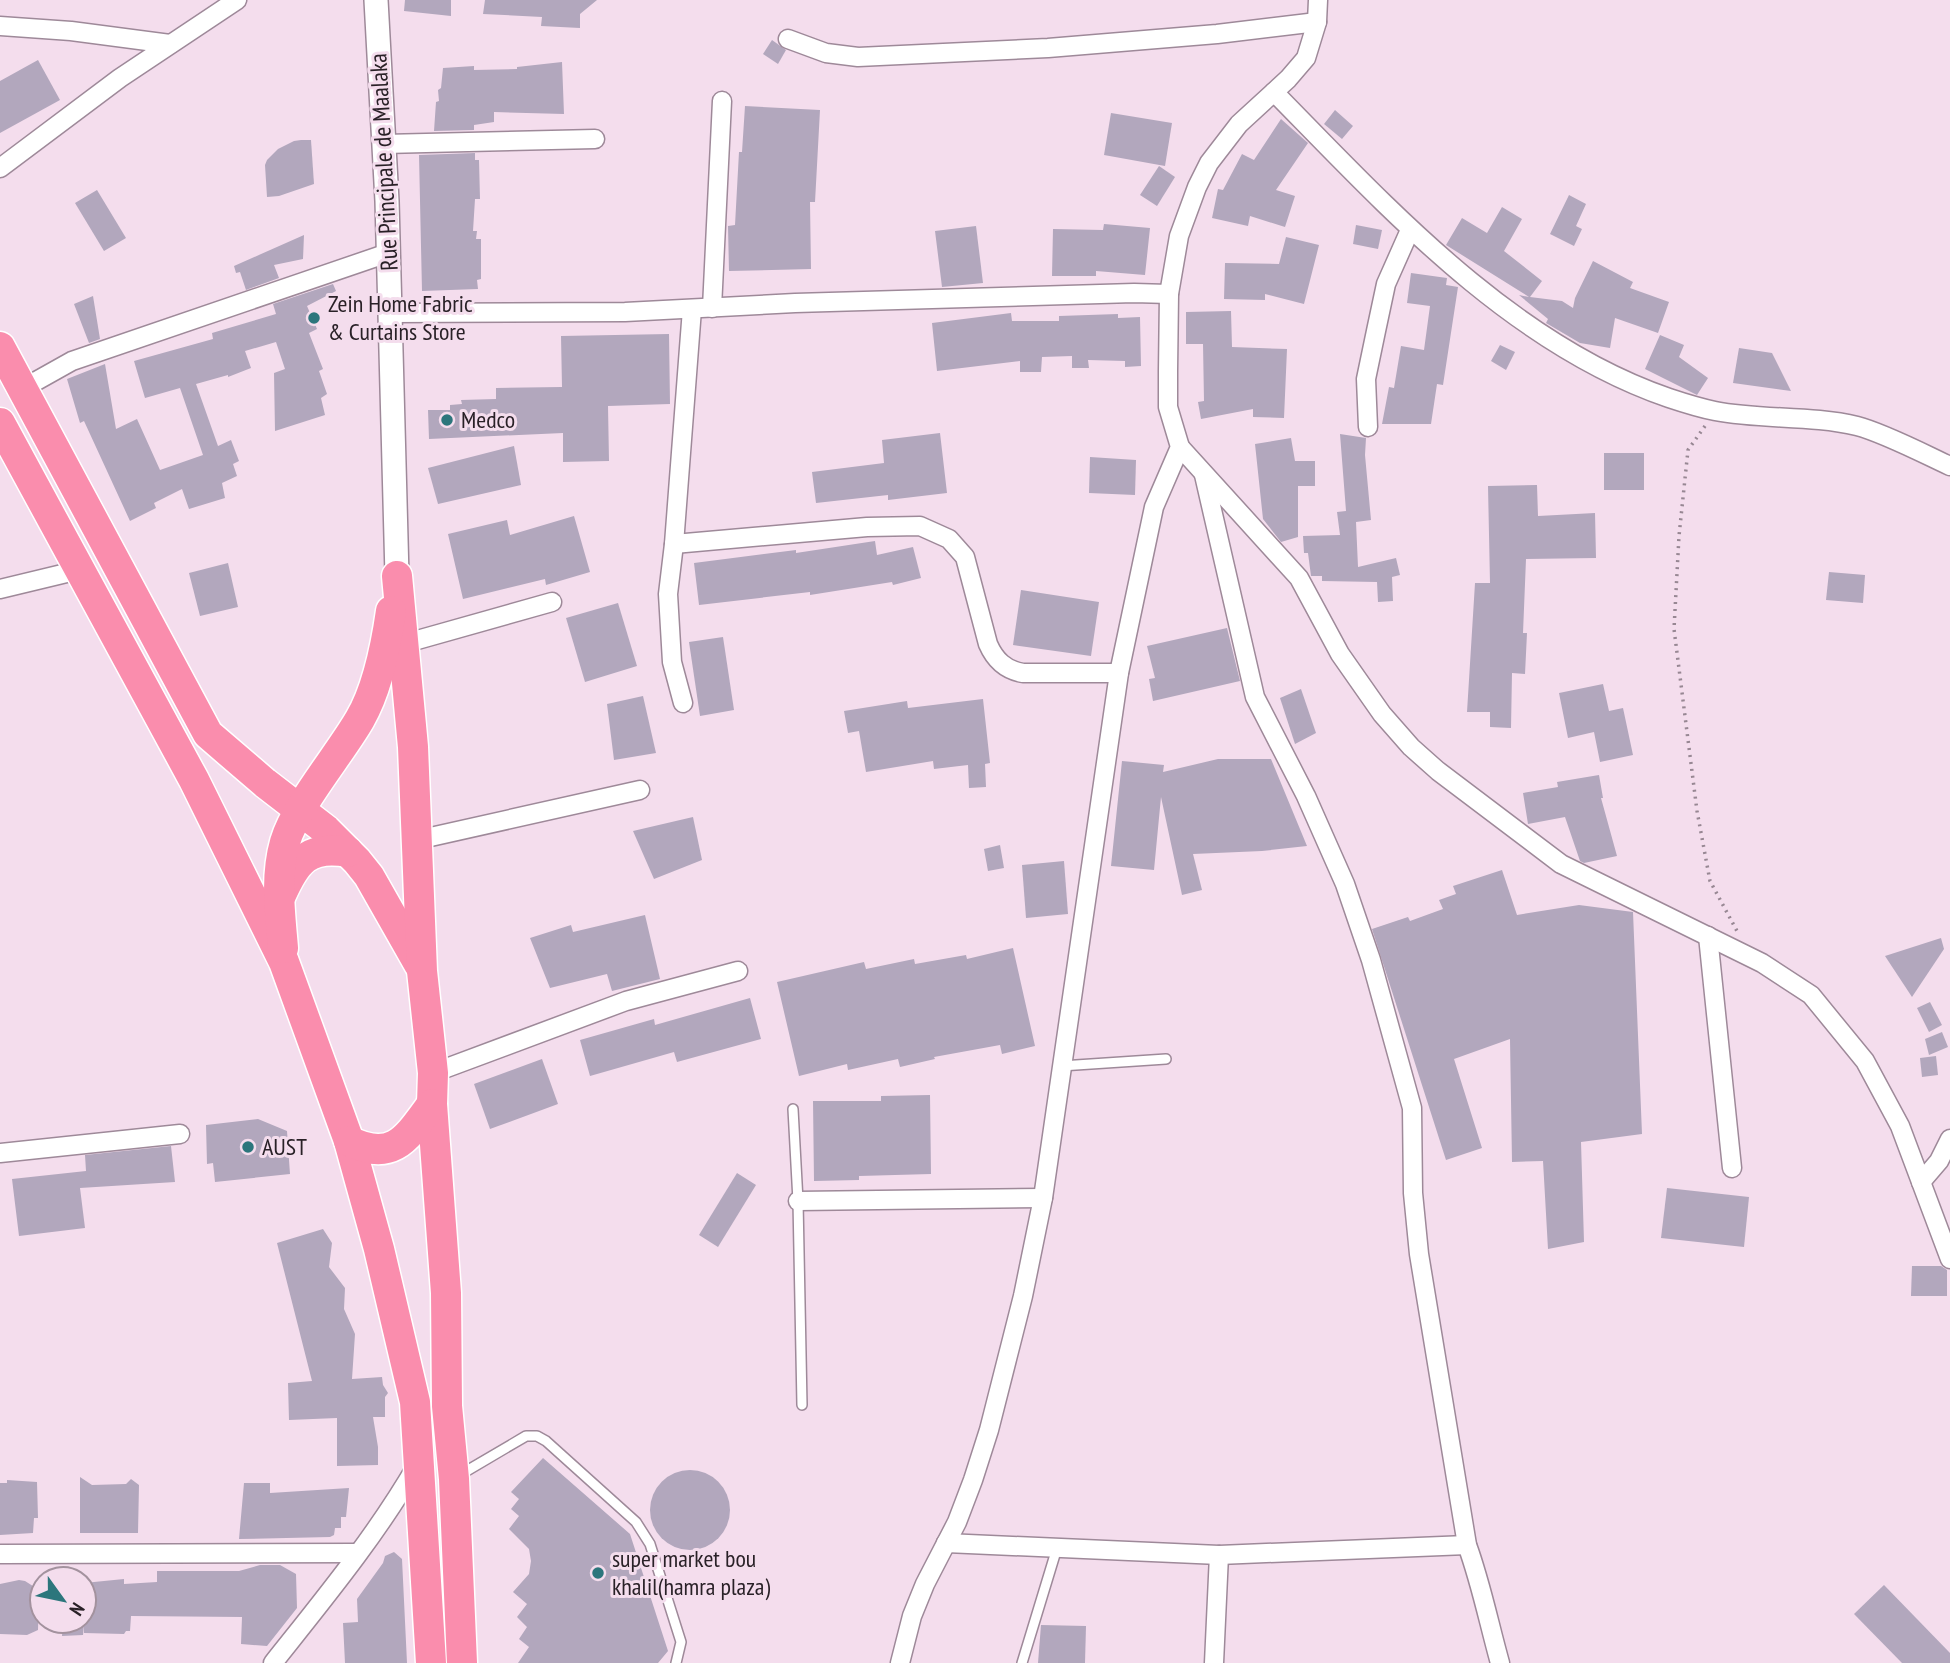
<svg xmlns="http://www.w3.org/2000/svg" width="1950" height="1663" viewBox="0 0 1950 1663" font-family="'PT Sans Narrow',sans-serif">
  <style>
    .building { fill: #b2a7bd }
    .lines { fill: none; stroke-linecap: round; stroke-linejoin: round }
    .lane-casing { stroke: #9e8999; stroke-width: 12 }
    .street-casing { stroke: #9e8999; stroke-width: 21 }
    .secondary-casing { stroke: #9e8999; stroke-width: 26 }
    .highway-casing { stroke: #fff; stroke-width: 33 }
    .path { stroke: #978793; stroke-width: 3.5; stroke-dasharray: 2 5; stroke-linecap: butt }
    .lane { stroke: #fff; stroke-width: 9 }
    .street { stroke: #fff; stroke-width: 18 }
    .secondary { stroke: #fff; stroke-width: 23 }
    .highway { stroke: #fa8dad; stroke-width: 30 }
    .poi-dot { fill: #2c767c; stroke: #f4dded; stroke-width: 2.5 }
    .labels { text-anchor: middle; stroke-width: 6; stroke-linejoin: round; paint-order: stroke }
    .street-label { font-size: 24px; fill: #292127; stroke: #f4dded }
    .poi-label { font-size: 24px; fill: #292127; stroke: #f4dded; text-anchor: start }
  </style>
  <rect width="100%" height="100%" fill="#f4dded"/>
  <g class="building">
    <path d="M405,0H451V16L404,11Z"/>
    <path d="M485,0H597L580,14V28L541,26L542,17L483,14Z"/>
    <path d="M772,40L786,50L778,64L763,54Z"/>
    <path d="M38,60L60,100L0,133V81Z"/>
    <path d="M562,62L564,114L494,112V122L474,125V130L434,131L436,102L439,101L438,90L441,88L443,68L474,66V70L517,69V67Z"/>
    <path d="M745,106L820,110L815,202H810L811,269L729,271L728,226L735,225L739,152H742Z"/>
    <path d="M1335,110L1353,126L1342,139L1324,124Z"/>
    <path d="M1111,113L1172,123L1165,166L1104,155Z"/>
    <path d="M1281,119L1308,143L1276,190L1295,196L1285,227L1250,216L1248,226L1212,218L1218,189L1223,190L1242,154L1254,160Z"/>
    <path d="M301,140H311L314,184L279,196L267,197L265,165L267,160L278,149L294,141Z"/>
    <path d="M475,153V160H479L480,199H475L473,231H477L476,239H481V279L477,280L478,289L422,291L419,155Z"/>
    <path d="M1159,166L1175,177L1157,206L1140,195Z"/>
    <path d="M97,190L126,238L104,251L75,203Z"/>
    <path d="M1569,195L1586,204L1576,226L1582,229L1574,246L1550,234Z"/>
    <path d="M1502,207L1522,219L1504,251L1542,281L1530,297L1562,301L1573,308L1575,298L1593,261L1633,282L1630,288L1669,302L1658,333L1615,318L1610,348L1580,343L1546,323L1548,319L1519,295L1529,297L1446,245L1462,218L1487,233Z"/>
    <path d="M1104,224L1150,228L1145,275L1096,271V276H1052L1053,229L1103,230Z"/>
    <path d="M1356,225L1382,230L1378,249L1353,244Z"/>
    <path d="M976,226L983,283L942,287L935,231Z"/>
    <path d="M304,235L303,259L274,265L279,278L246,290L240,272L236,273L234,266Z"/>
    <path d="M1286,237L1319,245L1304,304L1265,294V300L1224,299L1225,263L1279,264Z"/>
    <path d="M1411,273L1447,278L1446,285L1458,287L1443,385L1437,384L1431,424H1382L1389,387L1394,388L1401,346L1424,350L1430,306L1407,303Z"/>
    <path d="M333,284L336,291L307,306L317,329L309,333L323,369L319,371L327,394L321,398L325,415L275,431L274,373L285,369L276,342L245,351L251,368L228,377V375L196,384L218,446L231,440L239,461L233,464L237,476L222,483L225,498L189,509L182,489L154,503L156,508L130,521L84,421L80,423L67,379L105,364L116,429L137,419L160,470L203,455L180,388L145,398L134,361L213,339L212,333L276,314L273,304Z"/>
    <path d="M93,296L100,339L89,343L74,304Z"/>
    <path d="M1231,311L1232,347L1287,349L1284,418L1253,417V409L1201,419L1198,402L1204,401L1203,344H1186V312Z"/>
    <path d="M1011,313L1012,321H1059V316L1118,314V318L1140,317L1141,366L1125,367V361L1088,360L1089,368H1072V356L1042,357L1041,372H1020V361L937,371L932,323Z"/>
    <path d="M669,334L670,404L608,406L609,461L563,462V433L429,439L428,410H450V405L462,404L461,400L496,399V388L562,387L561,336Z"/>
    <path d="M1660,335L1684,345L1679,357L1708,378L1697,395L1645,369Z"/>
    <path d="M1500,345L1515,352L1506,370L1491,361Z"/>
    <path d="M1739,348L1772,353L1791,391L1733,383Z"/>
    <path d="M940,433L947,493L888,500V495L816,503L812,472L884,463L882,440Z"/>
    <path d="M1340,434L1366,438L1365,455L1371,520L1356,522L1358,567L1396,558L1400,575L1392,577L1393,601L1378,602L1377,582L1322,581V576H1311L1308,553H1304L1303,536L1340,535L1337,512L1346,511Z"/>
    <path d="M1291,438L1295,461H1315V486H1298V537L1281,542L1263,519L1255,444Z"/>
    <path d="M514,446L521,485L438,504L428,468Z"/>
    <rect x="1604" y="453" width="40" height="37"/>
    <path d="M1090,457L1136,460L1135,495L1089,493Z"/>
    <path d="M1537,485L1538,516L1595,513L1596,558L1526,559L1523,633H1527L1525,674L1512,673L1511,728L1490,727V712H1467L1475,583H1490L1488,486Z"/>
    <path d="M574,516L590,572L546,585L545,579L463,599L448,534L507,520L510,535Z"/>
    <path d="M875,541L877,555L913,547L921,578L893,585L892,582L810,595V592L699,605L694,563L796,550V553Z"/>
    <path d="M228,563L238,607L200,616L189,573Z"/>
    <path d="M1829,572L1865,575L1863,603L1826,600Z"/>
    <path d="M1021,590L1099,602L1091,656L1013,645Z"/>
    <path d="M618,603L637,666L585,682L566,618Z"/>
    <path d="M1227,628L1240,681L1153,701L1149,679L1155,678L1147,646Z"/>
    <path d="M723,637L734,710L700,716L689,642Z"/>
    <path d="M1603,684L1609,711L1623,708L1633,755L1600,762L1594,732L1568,738L1559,693Z"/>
    <path d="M1301,689L1316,733L1295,744L1280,698Z"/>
    <path d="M643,696L656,753L614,760L607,704Z"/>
    <path d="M983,699L990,763L985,764L986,787L969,788L968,765L934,769L933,761L866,772L859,731L848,733L844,711L907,701L908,708Z"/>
    <path d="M1218,759H1271L1307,846L1262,851L1193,854L1202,890L1182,895L1161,797L1154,870L1111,866L1122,761L1164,765L1163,772Z"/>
    <path d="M1599,775L1603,798H1601L1617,856L1584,863L1580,861L1565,817L1528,824L1523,793L1558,787L1557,782Z"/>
    <path d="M693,817L702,860L654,879L633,831Z"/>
    <path d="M1000,845L1004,868L988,871L984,849Z"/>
    <path d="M1064,861L1068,914L1026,918L1022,865Z"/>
    <path d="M1502,870L1517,915L1579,905L1633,912L1642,1134L1581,1142L1584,1242L1548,1249L1543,1161L1512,1162L1510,1039L1454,1059L1482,1148L1446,1160L1372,929L1408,917L1410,921L1443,909L1439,900L1456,894L1453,886Z"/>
    <path d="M645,915L660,979L612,991L607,974L550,988L530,938L571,925L573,932Z"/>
    <path d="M1941,938L1944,949L1912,997L1885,956Z"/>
    <path d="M1013,948L1035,1046L1002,1054L1000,1045L934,1057L935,1059L900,1067L898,1059L848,1070L847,1064L799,1076L777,982L864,962L866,969L914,959L915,964L966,955L967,959Z"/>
    <path d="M750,998L761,1039L677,1062L674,1052L590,1076L580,1040L654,1019L655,1025Z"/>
    <path d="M1930,1002L1942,1025L1929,1032L1917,1008Z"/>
    <path d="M1942,1032L1948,1047L1929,1055L1925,1039Z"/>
    <path d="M1936,1056L1938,1075L1922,1077L1920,1058Z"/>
    <path d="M542,1059L558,1104L490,1129L474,1084Z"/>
    <path d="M930,1095L931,1174L859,1176V1180L814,1181L813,1101H881V1096Z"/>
    <path d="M258,1119L287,1131L290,1174L215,1182L213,1163L207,1164L206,1125Z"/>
    <path d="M171,1146L175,1182L80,1188L85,1228L19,1236L12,1179L86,1171L85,1155Z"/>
    <path d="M737,1173L756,1185L718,1247L699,1235Z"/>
    <path d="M1667,1188L1749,1197L1744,1247L1661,1238Z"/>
    <path d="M323,1229L332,1243L329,1267L345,1288L344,1309L355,1334L352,1379L382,1377L383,1385L388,1393L385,1397V1417H373L378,1447V1465L337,1466V1418L289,1420L288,1383L312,1381L277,1243Z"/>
    <path d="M1912,1266H1941L1947,1270V1296H1911Z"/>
    <path d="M543,1458L630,1534L668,1651L658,1663H518L529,1647L519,1639L527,1627L517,1617L527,1604L513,1592L529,1574L531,1561L529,1549L509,1529L519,1516L511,1509L519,1499L511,1492Z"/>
    <circle cx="690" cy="1510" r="40"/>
    <path d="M80,1477L92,1485L126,1484L131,1479L139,1485L138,1533H80Z"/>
    <path d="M7,1480L37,1482L38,1518H34L33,1533L0,1535V1483H7Z"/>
    <path d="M244,1483H270V1493L349,1488L346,1517H341V1528H335L334,1535L330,1537L239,1539Z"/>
    <path d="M394,1552L402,1559L407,1663H345L343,1623L358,1622L357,1599L383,1563L385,1556Z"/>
    <path d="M260,1565H280L296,1574L297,1608L267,1646L241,1644L242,1617L131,1616L130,1631H126L124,1634L84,1633V1625L83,1635L62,1636L63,1621H84V1583L124,1579V1584L157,1582V1571H239Z"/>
    <path d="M19,1580L25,1581L39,1590L38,1630L27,1635L0,1634V1584Z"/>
    <path d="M1884,1585L1950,1653V1663H1902L1854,1614Z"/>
    <path d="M1041,1625L1086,1626L1085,1663H1038Z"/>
  </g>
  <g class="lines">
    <g class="lane-casing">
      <g id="lane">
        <path d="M1061,1066L1166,1059"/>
        <path d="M793,1109L798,1201L802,1405"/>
        <path d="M458,1476L526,1436H537L546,1441L636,1522L650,1544L681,1642L676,1663"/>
        <path d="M1022,1663L1057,1548"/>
      </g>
    </g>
    <g class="street-casing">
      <g id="street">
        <path d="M0,26L71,31L170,44"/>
        <path d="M788,39L826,53L858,57L1048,48L1217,34L1317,22"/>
        <path d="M1274,92C1388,208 1511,344 1669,398C1684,403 1700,408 1715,411C1761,420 1811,415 1857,426C1884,433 1924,454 1950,466"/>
        <path d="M384,144L595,139"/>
        <path d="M0,168L120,78L237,0"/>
        <path d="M712,308L722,101"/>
        <path d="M390,313L625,312L795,303L1134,293L1169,294"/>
        <path d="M22,389L72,361L388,253"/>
        <path d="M1368,427L1366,379L1376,331L1386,284L1410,230"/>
        <path d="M1180,447L1299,578L1340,654L1382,714L1411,747L1438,771L1561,864L1762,963L1811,995L1865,1061L1900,1126L1950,1259"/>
        <path d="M1204,475L1255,697L1306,796L1345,884L1371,960L1412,1108L1413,1193L1419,1254L1467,1545C1481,1583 1489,1624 1500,1663"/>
        <path d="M674,544L867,527L920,526L949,539L965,557L988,644C995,660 1005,670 1023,673H1119"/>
        <path d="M0,589L79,570"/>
        <path d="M403,644L552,602"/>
        <path d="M683,703L672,662L668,594L674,544L692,309"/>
        <path d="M417,840L640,790"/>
        <path d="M1708,936L1732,1168"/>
        <path d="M433,1073L626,1001L738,971"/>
        <path d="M0,1153L180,1134"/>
        <path d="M1921,1182L1939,1161L1950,1139"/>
        <path d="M798,1201L1043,1198"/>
        <path d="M946,1543L1219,1555L1467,1545"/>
        <path d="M0,1554L358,1553"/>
        <path d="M273,1663C323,1600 376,1536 417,1465"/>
        <path d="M900,1663L912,1616L925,1584L957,1522L973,1480L989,1430L1023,1296L1043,1198L1119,673L1154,507L1180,447L1168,407V371L1169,294L1179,236L1197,187L1209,163L1239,124L1288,79L1306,58L1317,22L1318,0"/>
        <path d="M1214,1663L1219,1555"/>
      </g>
    </g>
    <g class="secondary-casing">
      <path id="secondary" d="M376,0L387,201L397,576"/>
    </g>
    <g class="highway-casing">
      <g id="highway">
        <path d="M0,347L208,734L265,783L326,830L357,861L369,876L419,964"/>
        <path d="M0,423L194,780L284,962L349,1141L379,1249L415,1402L431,1663"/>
        <path d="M397,576L413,747L422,971L433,1073L432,1104L446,1293L447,1406L454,1479L462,1663"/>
        <path d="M281,895C296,861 308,845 348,852"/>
        <path d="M283,948C280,912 275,877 285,842C296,805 340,754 360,719C378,688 386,646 391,611"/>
        <path d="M349,1141C393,1163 407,1138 432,1104"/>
      </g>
    </g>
    <path class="path" d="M1705,426L1688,450L1679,536L1674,629L1697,811L1710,881L1737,931"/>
    <use href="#lane" class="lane"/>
    <use href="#street" class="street"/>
    <use href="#secondary" class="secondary"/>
    <use href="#highway" class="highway"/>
  </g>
  <g class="poi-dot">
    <circle cx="314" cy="318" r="7"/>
    <circle cx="447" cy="420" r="7"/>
    <circle cx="248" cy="1147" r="7"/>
    <circle cx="598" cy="1573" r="7"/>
  </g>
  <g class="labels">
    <g class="street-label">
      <text transform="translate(384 162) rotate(-93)" y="8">Rue Principale de Maalaka</text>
    </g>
    <g class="poi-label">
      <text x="328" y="312">Zein Home Fabric<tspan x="328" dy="28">&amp; Curtains Store</tspan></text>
      <text x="461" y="428">Medco</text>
      <text x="262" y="1155">AUST</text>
      <text x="612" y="1567">super market bou<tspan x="612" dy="28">khalil(hamra plaza)</tspan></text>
    </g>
  </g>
  <g transform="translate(63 1600) rotate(123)"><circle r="33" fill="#f4dded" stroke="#a3929e" stroke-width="2"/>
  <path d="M0-5L12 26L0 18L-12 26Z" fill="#2c767c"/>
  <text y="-10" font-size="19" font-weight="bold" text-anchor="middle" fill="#292127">N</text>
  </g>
</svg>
